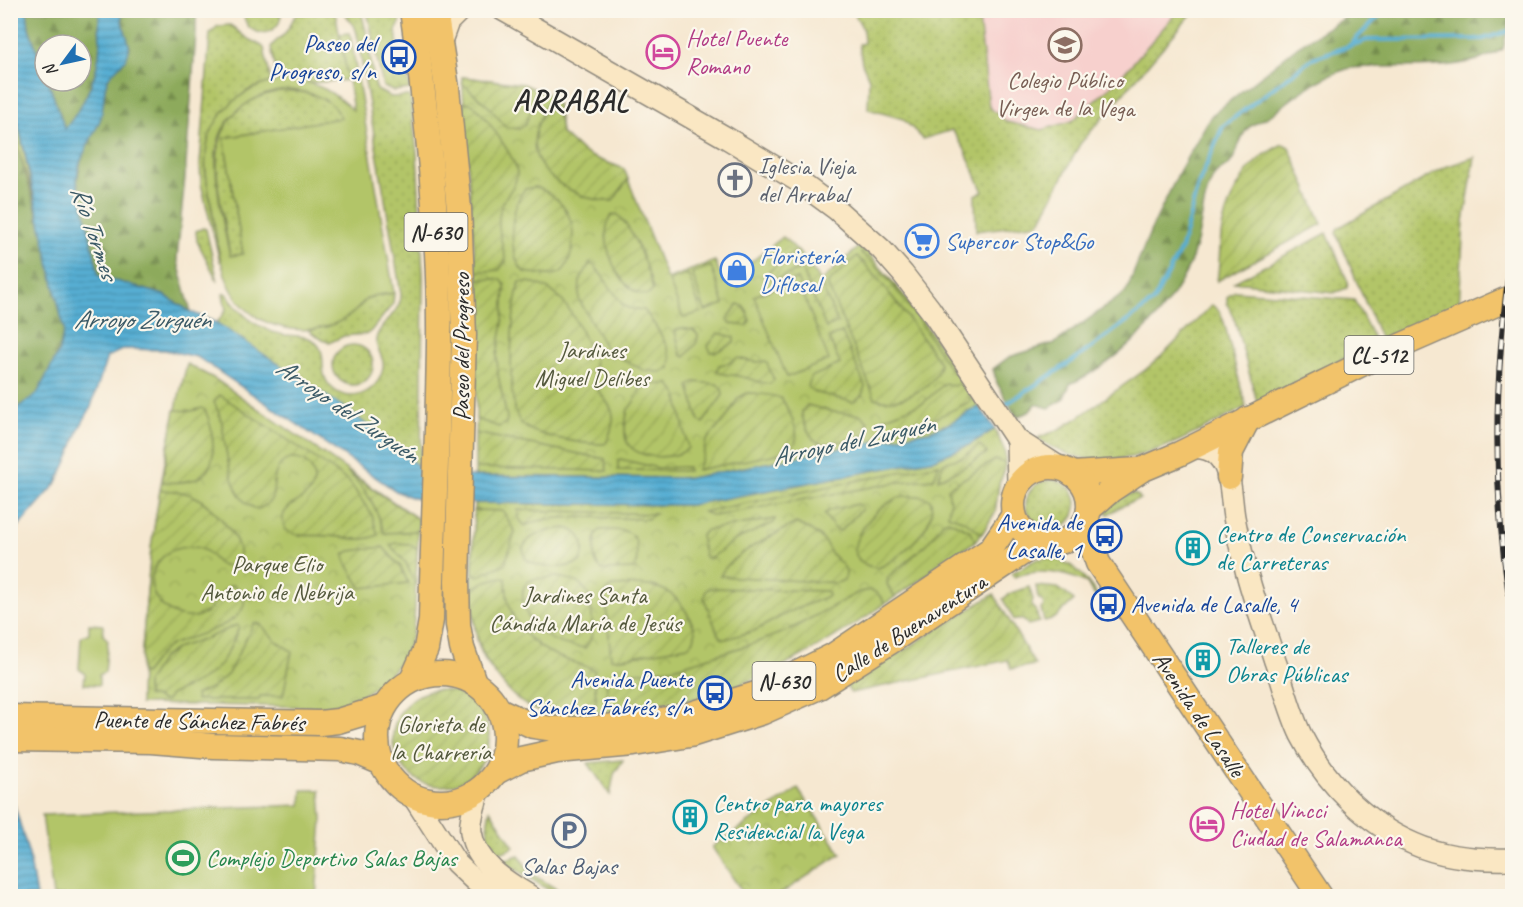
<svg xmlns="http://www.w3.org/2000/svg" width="1523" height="907" viewBox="0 0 1523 907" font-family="Caveat,sans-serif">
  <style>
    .built { fill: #f7d0cd }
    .grass { fill: url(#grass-dots); stroke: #6e784a; stroke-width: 1.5 }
    .forest { fill: url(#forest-firs); stroke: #5c6a44; stroke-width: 1.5 }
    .wetland { fill: url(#wetland-marsh); stroke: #6e784a; stroke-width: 1.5 }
    .park { fill: url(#park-crowns); stroke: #6e784a; stroke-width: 1.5 }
    .garden { fill: url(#garden-furrows); stroke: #6e784a; stroke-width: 1.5 }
    .pitch { fill: #b2c568; stroke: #6e784a; stroke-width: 1.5; fill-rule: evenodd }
    .water { fill: url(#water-rules); stroke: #406c7f; stroke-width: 1.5 }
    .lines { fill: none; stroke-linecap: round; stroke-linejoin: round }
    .stream { stroke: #56aed3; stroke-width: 4 }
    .secondary-casing { stroke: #908a7e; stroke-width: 24 }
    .primary-casing { stroke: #908a7e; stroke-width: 27 }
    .trunk-casing { stroke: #908a7e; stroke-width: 27 }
    .secondary { stroke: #fae7c3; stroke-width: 21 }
    .primary { stroke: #f2c36a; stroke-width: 24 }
    .trunk { stroke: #f2c36a; stroke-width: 24 }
    .rail-casing { stroke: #2b2b2b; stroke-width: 6 }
    .rail { stroke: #fbf7ec; stroke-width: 4; stroke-dasharray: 11; stroke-linecap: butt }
    .labels { text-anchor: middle; stroke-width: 4.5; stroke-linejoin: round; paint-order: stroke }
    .shield { fill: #fbf7ec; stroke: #696865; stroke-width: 1.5 }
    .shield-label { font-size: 22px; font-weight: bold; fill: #2b2b2b }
    .hotel-label { font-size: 24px; fill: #b23c85; stroke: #fbf7ec; text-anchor: start }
    .transit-label { font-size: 24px; fill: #164399; stroke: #fbf7ec; text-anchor: end }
    .education-label { font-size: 24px; fill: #785e54; stroke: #fbf7ec }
    .worship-label { font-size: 24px; fill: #5b616d; stroke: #fbf7ec; text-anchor: start }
    .shop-label { font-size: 24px; fill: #366cbe; stroke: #fbf7ec; text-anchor: start }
    .street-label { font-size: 24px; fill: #2b2b2b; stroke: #fbf7ec }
    .park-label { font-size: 24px; fill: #54593d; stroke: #fbf7ec }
    .culture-label { font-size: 24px; fill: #0d838f; stroke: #fbf7ec; text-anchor: start }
    .leisure-label { font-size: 24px; fill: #27864d; stroke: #fbf7ec; text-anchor: start }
    .service-label { font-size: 24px; fill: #4e5e75; stroke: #fbf7ec }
    .water-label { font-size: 26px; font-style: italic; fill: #3a5966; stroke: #fbf7ec }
    .district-label { font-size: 30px; font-weight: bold; letter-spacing: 1.5px; fill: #2b2b2b; stroke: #fbf7ec }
  </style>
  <defs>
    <pattern id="grass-dots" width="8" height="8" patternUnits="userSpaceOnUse" patternTransform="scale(1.5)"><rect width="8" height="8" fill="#b2c568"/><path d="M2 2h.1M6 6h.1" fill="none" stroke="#99a95a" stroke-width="1.8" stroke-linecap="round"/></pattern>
    <pattern id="forest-firs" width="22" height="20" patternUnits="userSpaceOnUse" patternTransform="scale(1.5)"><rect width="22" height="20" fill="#8daa5c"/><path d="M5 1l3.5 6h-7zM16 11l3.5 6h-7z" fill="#738b4c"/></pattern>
    <pattern id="wetland-marsh" width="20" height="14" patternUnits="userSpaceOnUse" patternTransform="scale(1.5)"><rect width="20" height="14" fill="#b2c568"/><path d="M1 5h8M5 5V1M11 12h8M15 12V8" fill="none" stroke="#99a95a"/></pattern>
    <pattern id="park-crowns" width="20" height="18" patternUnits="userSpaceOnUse" patternTransform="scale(1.5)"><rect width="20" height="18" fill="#b2c568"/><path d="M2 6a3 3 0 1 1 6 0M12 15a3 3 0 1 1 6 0" fill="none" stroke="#99a95a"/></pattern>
    <pattern id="garden-furrows" width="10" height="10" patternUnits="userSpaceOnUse" patternTransform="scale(1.5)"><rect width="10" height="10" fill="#b2c568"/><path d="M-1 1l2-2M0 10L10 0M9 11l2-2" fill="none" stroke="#99a95a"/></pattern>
    <pattern id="water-rules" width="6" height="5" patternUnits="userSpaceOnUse" patternTransform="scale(1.5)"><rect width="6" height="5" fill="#56aed3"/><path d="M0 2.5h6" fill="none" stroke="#478eab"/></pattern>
  </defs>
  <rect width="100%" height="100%" fill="#fbf7ec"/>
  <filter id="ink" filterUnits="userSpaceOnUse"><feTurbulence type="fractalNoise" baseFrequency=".0167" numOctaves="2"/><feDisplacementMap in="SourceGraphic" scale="12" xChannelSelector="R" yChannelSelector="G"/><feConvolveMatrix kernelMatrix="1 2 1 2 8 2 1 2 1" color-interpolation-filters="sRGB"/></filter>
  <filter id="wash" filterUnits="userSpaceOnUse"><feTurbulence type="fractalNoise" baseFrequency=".008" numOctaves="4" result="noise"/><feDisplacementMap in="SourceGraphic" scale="24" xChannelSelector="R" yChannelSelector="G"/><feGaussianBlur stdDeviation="1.35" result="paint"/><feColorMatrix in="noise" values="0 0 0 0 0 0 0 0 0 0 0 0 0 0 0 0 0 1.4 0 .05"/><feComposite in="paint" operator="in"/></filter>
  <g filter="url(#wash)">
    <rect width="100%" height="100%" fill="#f6e8d1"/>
    <path class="built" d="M978,11H1178L1104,94L1072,121L1042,130L1007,122L988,107Z"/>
    <g class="grass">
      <path d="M281,11C282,41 242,39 244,11Z"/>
      <path d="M314,11H331L336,16L348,80L308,83L278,81L271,47C275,40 281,39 285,33C298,17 287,14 314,11Z"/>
      <path d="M353,11H361L367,35L374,81L377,90L391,97L410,96L417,153L423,276L421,468L217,323L226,310L223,294L226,293C239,314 259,330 284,335C292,336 303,335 311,339C332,352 315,371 331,387C350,406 379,392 383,368C385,358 377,351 376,342C375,326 402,313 401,294L357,34L355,27L346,15Z"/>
      <path d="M367,11H398L400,23L396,31L401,68L407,75L410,89L393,91L383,87Z"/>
      <path d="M853,11H978L989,107L1007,122L1042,130L1072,121L1118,80L1178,11H1194L1080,144L1039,223L976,231L975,195L983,192L964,148L952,130L923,139L903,119L868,109L869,79L862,63L859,44L864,43L863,29Z"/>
      <path d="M230,25C237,29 240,34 247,38C253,42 259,43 264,48L271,82L247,91L222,113L208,141L205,169L220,262L201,184L200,164L210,33L218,26Z"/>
      <path d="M279,91C301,90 333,95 341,118L224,138L243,254L230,256C220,192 190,110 279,91Z"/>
      <path d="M1475,157L1464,221L1459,305L1381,340L1336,232L1338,228L1445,167Z"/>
      <path d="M203,228L206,229L218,282L197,241L196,231Z"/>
      <path d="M1327,233L1348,282L1347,288L1334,293L1234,282Z"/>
      <path d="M1235,291L1354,300L1376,343L1257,402L1235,321L1227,303V297Z"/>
      <path d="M394,293L393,304L371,331L367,334L344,336L331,342L324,341L308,330L329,326L340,321L354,312L368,298Z"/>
      <path d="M1212,305L1219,311L1224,322L1246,407C1181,440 1107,489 1038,438L1060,429L1076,419L1145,370L1165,353Z"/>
      <circle cx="353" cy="365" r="20"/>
      <circle cx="1051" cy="505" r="25"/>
      <path d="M1132,493L1139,496L1140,499C1127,502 1120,508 1108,514L1106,511L1112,503L1117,502V499Z"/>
      <path d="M1047,558C1077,560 1088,582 1104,605L1092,592L1087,583C1064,572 1039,568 1014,577L1012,573L1037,559Z"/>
      <path d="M1036,586L1058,588L1074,600L1055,618L1044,621L1041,609L1044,606L1043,602L1038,598Z"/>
      <path d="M1029,587L1033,599L1031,606L1036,611L1039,622L1028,625C1024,620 1021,617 1014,620L1003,599L1011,593Z"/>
      <path d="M623,760L614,774L610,795L588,763Z"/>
      <path d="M490,810L514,847L496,855C486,840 486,827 490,810Z"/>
      <path d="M519,855L530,873L568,896H558L502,861Z"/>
    </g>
    <g class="forest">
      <path d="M27,11H100C98,22 100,32 100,43C99,75 84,105 65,130L48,81H81V45H45V74L29,28Z"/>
      <path d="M122,11H196V34L185,177L177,258L191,312L164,295L99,276L77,181L80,164L89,139L100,119L106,82L111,72L122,64L130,48L121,19Z"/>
      <path d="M1355,11H1512L1503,49C1467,71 1420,66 1379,67C1369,68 1356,66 1347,69C1320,77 1295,95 1274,113C1266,119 1253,123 1247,129C1239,138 1238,153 1231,162C1227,168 1217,170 1214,176C1203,196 1202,221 1197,242C1182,301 1124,360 1070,384L1063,400L1049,408L1036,404L1029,412L1016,417L997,383L993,369L1009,357L1055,343L1126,292L1150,232L1180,170L1211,116L1298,46Z"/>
      <path d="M10,136L15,138L44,236L64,330L59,351L37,394L11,412Z"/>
    </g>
    <path class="wetland" d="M10,108L17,118L34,199L15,138L11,136Z"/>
    <g class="park">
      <path d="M462,77C482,80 550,82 558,106C560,114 560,125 561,134C570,139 572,143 579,149C591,159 610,163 624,169L667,279L715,261L724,283L783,237L797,250L820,282L861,245L907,299L957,370L979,406L948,424L929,431L690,478L475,476L478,365L477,279Z"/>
      <path d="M187,364L215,379L418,519C419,537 417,556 416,574C415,594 416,615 412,634C403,674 360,704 321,707L140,704C140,670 143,637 146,603C153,523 166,442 187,364Z"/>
      <path d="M995,429L1005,452V469L999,484L995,512L983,532L974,542C857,624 752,705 604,713C561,716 534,721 504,685C497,676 488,667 483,656C465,619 474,545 475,503L690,505L935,459L969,445Z"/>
      <path d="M798,789L841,854L777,896H745L712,847Z"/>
    </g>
    <g class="garden">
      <path d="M462,77L524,84L539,91L525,125L519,129L506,127L489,107L462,83Z"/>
      <path d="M551,97L557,104L561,134C570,139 572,143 579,149C591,159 610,163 624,169L628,179L613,201C595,202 581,196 565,187C524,163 529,133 551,97Z"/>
      <path d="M463,103C467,103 469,102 472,104C483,112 517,160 517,173C517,185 508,192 503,202C494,221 502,242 506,261L499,270L476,272Z"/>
      <path d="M1283,144L1289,147L1322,224L1217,281C1220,264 1219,246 1222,229C1223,220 1227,211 1230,202C1243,173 1254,158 1283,144Z"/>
      <path d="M535,187C541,188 545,191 551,195C572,209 577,232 570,257C568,262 566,269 561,272C551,278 534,273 524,272C507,254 509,207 525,189Z"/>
      <path d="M617,214C633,228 648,269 653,290L648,295C619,296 596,237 611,216Z"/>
      <path d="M865,249L907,299L957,370L953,373C927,335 897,281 861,253Z"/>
      <path d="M797,250L818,277L838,323L826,328L802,269L773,280L768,272Z"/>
      <path d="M857,256C889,289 914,326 940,363C939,387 894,408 875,398L827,284Z"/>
      <path d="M590,263L595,266L623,305L628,308L644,310C654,323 675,351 670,368L662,372L645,371L607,351L579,299L580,281Z"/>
      <path d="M477,279H501L505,285L503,323L497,355L498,375L507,418L506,423L499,427L476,419Z"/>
      <path d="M520,282C555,280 572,311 585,339C587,344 592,351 594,356C596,364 592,374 595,383C599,396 615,406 613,420C613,427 609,435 607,442L604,444C587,445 531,436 521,423C505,404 511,306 520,282Z"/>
      <path d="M738,304L743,306L748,313L750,321L747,326L731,324L727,320Z"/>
      <path d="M680,328L693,330L698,335L697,342L685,357L681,355L675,331Z"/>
      <path d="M842,332L865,386L862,395L853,402L814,392L808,387L811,377L840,364L829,338Z"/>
      <path d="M718,333L734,337V343L716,352H711L708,346Z"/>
      <path d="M737,358L755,362L766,361L774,380L770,384C757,382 745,376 731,375C725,374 722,375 717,371L719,365L729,363Z"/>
      <path d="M963,380L971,392L968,394L971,401C944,414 919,429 889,431L883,418L923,403L945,383L954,386Z"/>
      <path d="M694,382L717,384L722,389L723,395L703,423L699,421L689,386Z"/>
      <path d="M669,384L677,394L688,448C676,461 636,460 627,442C623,434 626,418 628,409C636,403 636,392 643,387C649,383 662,385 669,384Z"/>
      <path d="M747,393C753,393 775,395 780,398C785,401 787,409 790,414C797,429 803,446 782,453L697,470L703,456L706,441L727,417L738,398Z"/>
      <path d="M220,395L330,468L350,483L372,515L378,535C361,543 347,537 330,536C315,534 299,539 286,530C271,501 314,505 314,480C315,459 286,450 277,470C269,487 281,500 258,509C229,504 226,447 222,424C221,416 217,409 214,402Z"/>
      <path d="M807,405L834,412L861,415L868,422V431C862,438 856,439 847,440C828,444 817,450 807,429C805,423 801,418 802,411Z"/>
      <path d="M202,408L205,410C211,422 212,433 213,446C215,480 190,484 162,482L175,410L192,411Z"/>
      <path d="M475,433L605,459L607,471L475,468Z"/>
      <path d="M979,445L987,453L957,471L938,479L943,463L963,457Z"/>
      <path d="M620,459L658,468L688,467V471L618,470V461Z"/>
      <path d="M995,460L1005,463V469L999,484L995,512L982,534L965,521L948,515L950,503L948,488Z"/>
      <path d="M939,464L934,479L899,482L714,516L703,512Z"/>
      <path d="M347,472L418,519L419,530C408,533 395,532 384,533C377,508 367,489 347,472Z"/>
      <path d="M160,490C173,491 185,491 196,497C210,504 257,551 232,564C229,566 226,567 223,566C216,564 212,555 206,551C190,542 167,548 157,564C139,590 167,621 195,617C215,614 216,593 231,585C238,587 242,590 244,598C249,626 187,636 169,646C157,654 153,664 144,674L140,671L151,547Z"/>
      <path d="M903,496H919L930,499C940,525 900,559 878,568C867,567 858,562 854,551C856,528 881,503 903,496Z"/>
      <path d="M858,504L862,507V509L840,531L835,529L824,514L830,510Z"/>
      <path d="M474,510L503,511L515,532L505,564L478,576L473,573Z"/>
      <path d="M518,510L655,514L647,519C618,519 548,512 525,526L519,519Z"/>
      <path d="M775,519L774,523L735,540L711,558H706L704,554L701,535L707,530Z"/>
      <path d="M948,520L971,531L975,541L895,597L887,584L888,577L927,544L943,522Z"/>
      <path d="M796,523C806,528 817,532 824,541C827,545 828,549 831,553C838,563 851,567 844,580L837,583L720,576C730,554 775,535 796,523Z"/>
      <path d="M565,528C582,531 587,545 581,561C566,570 538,570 525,558L523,548C530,532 549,531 565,528Z"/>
      <path d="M600,530C636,529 639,533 636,569L602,570C591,562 595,547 596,534Z"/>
      <path d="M396,543L409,544L417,548L416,586L406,563L390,545Z"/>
      <path d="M383,547L401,567L408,583L361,588C357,578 344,564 344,555L350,551Z"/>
      <path d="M501,577L506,579C506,620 526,644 564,659C574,663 585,665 594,670L596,700L593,714C575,715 555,717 538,711C522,705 512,695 502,683C476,651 473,628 473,589L484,582Z"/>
      <path d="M556,577C584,580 591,590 592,617C593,630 593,638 585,648C570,646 557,644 545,635C541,631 534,626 531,622C524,611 516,585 532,580C539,578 549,578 556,577Z"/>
      <path d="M612,586C654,584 675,583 693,625C697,634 695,641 688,646L617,659L611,658L605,594L607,589Z"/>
      <path d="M711,588L827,591L828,596L789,612L754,631L726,639L721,638L718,634L704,598L706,590Z"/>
      <path d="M870,590C878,592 882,597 885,604C830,642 768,679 702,697C674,705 646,708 617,713H614L608,700L606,680L611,675L674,668L752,644L789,630L859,592Z"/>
      <path d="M994,594L1035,665L1011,669L1008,660L851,693L846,686Z"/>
      <path d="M254,623L260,624L277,642L292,651L283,696H260L259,700H196L195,695L213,687L228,674Z"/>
      <path d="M237,625L239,627C221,673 214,674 170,695L166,701H160L158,698L147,696V682L162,658L179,647L203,640Z"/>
      <circle cx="441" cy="738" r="48"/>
    </g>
    <g class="pitch">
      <path d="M350,33L394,293C387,294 374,294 368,298C363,301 359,308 355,311C338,326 314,332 292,329C224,320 220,263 212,208C208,186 202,164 208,141C221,95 275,67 320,87C333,92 342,101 353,110L340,34ZM289,90C307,91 334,98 341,118L224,138L243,254L230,256C224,230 212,171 217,146C224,112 256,92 289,90Z"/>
      <path d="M711,266L724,304L705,311L692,273Z"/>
      <path d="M688,274L701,312L683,318L669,281Z"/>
      <path d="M797,279L829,360L787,377L754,296Z"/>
      <path d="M89,624L103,625V635L108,640L105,672L99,675V685L84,684L85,674L79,669L81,637L89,633Z"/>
      <path d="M302,790H320L322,820L316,896H53L42,815L301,805Z"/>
    </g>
    <g class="water">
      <path d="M11,11H27L29,28L45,74V81H48L65,129C84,105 99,75 100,43C100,32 98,22 100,11H122C119,27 131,37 129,50C127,65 110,69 106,84C103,95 104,109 100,120C92,140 77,159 77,181C78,189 82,200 84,208C89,231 94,253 99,276L164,295L191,312L217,323L351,412L417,465L442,476L690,478L929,431L948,424L979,406L995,429L969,445L935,459L690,505L475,503C446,504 422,504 396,491L197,357L165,350L124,349L107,357L91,407L79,429L69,457L56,484L11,535V412L37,394L59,351L64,330L17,118L11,108Z"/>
      <path d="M10,790L29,855L36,896H11Z"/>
    </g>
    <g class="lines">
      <g class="stream">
        <path d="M1349,46L1385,10"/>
        <path d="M1003,406L1077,358L1153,302L1181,249L1198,185L1223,126L1313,58L1367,40L1483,39L1512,30"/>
      </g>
    </g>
  </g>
  <g filter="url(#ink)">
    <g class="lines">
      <g class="secondary-casing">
        <g id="secondary">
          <path d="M503,10L725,137L798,181L836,209L881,249L903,274L930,309L1017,440L1062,469"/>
          <path d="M440,44L448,22L460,10"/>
          <path d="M1017,440L1018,485"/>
          <path d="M1193,447C1207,448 1216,451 1223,463C1232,479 1231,500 1234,517C1237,533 1241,550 1245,566C1253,598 1265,630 1275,661C1284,686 1290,712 1301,735C1325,782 1365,823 1414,844C1443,857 1480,860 1512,859"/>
          <path d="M479,790C476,802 469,820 471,832C475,863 506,882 530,896"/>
          <path d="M413,796L456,863L475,881L497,896"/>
        </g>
      </g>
      <g class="primary-casing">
        <g id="primary">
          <path d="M1072,474L1139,470"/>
          <path d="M1229,477L1231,452L1248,419"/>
          <path d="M1089,509L1111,490L1141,470L1179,454L1384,353L1512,297"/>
        </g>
      </g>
      <g class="trunk-casing">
        <g id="trunk">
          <path d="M412,10C428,120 440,231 439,342C438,434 433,527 431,620L426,649L412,680"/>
          <path d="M435,10L447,88L459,209L464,335L457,581L458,625L462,648L474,682"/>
          <circle cx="1051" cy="505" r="38"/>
          <path d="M1084,523L1098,563L1320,896"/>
          <circle cx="441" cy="738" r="64"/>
          <path d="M499,710L533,726L553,729H587L644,723L685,716L756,694L834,655L990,550L1014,515"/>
          <path d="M10,717L320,723L338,721L384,707"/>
          <path d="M10,739L151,741L213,746L340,749L359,753L382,763"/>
          <path d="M496,772L521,759L557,751L634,744L690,735L763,712L819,687L893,640L1040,541"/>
        </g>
      </g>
      <use href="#secondary" class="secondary"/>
      <use href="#primary" class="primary"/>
      <use href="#trunk" class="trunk"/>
      <g class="rail-casing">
        <path id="rail" d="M1512,250C1494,370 1491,493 1512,613"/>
      </g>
      <use href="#rail" class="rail"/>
    </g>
  </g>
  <defs>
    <g id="school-ring" transform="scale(1.725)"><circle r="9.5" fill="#fbf7ec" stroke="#8d6e63" stroke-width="1.5"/><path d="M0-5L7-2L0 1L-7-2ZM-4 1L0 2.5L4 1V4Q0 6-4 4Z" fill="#8d6e63"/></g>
    <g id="hotel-ring" transform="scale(1.725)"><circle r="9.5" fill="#fbf7ec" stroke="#d1479c" stroke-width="1.5"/><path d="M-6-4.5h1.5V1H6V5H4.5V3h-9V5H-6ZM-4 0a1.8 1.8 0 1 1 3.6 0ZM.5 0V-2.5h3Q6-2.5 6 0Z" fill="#d1479c"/></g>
    <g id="bus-ring" transform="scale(1.725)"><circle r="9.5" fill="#fbf7ec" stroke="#1a4fb4" stroke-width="1.5"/><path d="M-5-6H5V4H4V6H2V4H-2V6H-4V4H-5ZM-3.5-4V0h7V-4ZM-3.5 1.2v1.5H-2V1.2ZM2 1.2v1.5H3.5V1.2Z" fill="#1a4fb4"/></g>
    <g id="church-ring" transform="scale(1.725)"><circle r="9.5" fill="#fbf7ec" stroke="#6b7280" stroke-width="1.5"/><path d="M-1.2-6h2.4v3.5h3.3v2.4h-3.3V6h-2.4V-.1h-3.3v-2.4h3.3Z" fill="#6b7280"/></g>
    <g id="supermarket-ring" transform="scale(1.725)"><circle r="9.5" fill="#fbf7ec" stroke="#3f7fe0" stroke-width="1.5"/><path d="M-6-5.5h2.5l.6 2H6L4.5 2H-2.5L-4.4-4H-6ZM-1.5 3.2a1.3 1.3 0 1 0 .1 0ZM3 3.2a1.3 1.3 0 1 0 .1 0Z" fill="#3f7fe0"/></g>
    <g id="shop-ring" transform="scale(1.725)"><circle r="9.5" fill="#fbf7ec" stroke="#3f7fe0" stroke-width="1.5"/><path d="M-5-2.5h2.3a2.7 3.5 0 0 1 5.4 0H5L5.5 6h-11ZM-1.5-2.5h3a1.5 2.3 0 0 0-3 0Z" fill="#3f7fe0"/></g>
    <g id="building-ring" transform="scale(1.725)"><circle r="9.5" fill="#fbf7ec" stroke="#0f9aa8" stroke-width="1.5"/><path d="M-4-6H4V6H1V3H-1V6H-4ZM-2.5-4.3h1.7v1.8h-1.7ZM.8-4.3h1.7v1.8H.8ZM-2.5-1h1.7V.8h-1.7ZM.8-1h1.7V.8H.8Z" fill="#0f9aa8"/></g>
    <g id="parking-ring" transform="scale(1.725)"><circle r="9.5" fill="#fbf7ec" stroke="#5c6f8a" stroke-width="1.5"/><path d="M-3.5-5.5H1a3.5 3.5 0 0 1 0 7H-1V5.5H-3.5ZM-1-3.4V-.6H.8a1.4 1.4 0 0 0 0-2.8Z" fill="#5c6f8a"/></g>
    <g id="stadium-ring" transform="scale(1.725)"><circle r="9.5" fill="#fbf7ec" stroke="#2e9e5b" stroke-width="1.5"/><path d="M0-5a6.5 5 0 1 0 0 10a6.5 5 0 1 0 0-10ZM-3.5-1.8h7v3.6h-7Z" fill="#2e9e5b"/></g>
  </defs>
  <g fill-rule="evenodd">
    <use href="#school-ring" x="1065" y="45"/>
    <use href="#hotel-ring" x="663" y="52"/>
    <use href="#bus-ring" x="399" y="57"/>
    <use href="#church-ring" x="735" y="180"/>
    <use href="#supermarket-ring" x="922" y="241"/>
    <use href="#shop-ring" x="737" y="270"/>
    <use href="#bus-ring" x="1105" y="536"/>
    <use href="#building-ring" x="1193" y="548"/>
    <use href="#bus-ring" x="1108" y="604"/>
    <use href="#building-ring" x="1203" y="660"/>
    <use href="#bus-ring" x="715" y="693"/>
    <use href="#building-ring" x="690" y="817"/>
    <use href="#hotel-ring" x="1207" y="824"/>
    <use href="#parking-ring" x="569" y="831"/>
    <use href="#stadium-ring" x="183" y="858"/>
  </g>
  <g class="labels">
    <g class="shield">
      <rect x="404.5" y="213" width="63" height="38" rx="4.5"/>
      <rect x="1344.5" y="336" width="69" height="38" rx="4.5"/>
      <rect x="752.5" y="662" width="63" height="38" rx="4.5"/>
    </g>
    <g class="shield-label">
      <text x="436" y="240">N-630</text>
      <text x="1379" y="363">CL-512</text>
      <text x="784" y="689">N-630</text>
    </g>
    <g class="hotel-label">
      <text x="686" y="46">Hotel Puente<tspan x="686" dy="28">Romano</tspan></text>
      <text x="1230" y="818">Hotel Vincci<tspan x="1230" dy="28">Ciudad de Salamanca</tspan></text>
    </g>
    <g class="transit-label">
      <text x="376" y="51">Paseo del<tspan x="376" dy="28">Progreso, s/n</tspan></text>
      <text x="1082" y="530">Avenida de<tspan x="1082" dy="28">Lasalle, 1</tspan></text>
      <text x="1131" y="612" text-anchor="start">Avenida de Lasalle, 4</text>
      <text x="692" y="687">Avenida Puente<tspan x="692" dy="28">Sánchez Fabrés, s/n</tspan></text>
    </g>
    <g class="education-label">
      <text x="1065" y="88">Colegio Público<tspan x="1065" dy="28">Virgen de la Vega</tspan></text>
    </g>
    <g class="worship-label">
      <text x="758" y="174">Iglesia Vieja<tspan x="758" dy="28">del Arrabal</tspan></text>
    </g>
    <g class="shop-label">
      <text x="945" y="249">Supercor Stop&amp;Go</text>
      <text x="760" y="264">Floristería<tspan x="760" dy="28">Diflosal</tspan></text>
    </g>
    <g class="street-label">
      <text transform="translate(461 347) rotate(-90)" y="8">Paseo del Progreso</text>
      <text transform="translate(909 628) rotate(-33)" y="8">Calle de Buenaventura</text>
      <text transform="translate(1199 714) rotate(56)" y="8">Avenida de Lasalle</text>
      <text transform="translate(199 721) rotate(1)" y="8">Puente de Sánchez Fabrés</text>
    </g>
    <g class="park-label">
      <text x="592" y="358">Jardines<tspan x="592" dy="28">Miguel Delibes</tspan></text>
      <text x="277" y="572">Parque Elio<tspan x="277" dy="28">Antonio de Nebrija</tspan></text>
      <text x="585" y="603">Jardines Santa<tspan x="585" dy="28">Cándida María de Jesús</tspan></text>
      <text x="441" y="732">Glorieta de<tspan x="441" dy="28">la Charrería</tspan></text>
    </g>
    <g class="culture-label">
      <text x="1216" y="542">Centro de Conservación<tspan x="1216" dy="28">de Carreteras</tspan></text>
      <text x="1226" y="654">Talleres de<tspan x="1226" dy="28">Obras Públicas</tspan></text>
      <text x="713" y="811">Centro para mayores<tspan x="713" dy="28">Residencial la Vega</tspan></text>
    </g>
    <g class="leisure-label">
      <text x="206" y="866">Complejo Deportivo Salas Bajas</text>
    </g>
    <g class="service-label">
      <text x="569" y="874">Salas Bajas</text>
    </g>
    <g class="water-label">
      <text transform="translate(95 232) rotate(71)" y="9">Río Tormes</text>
      <text x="142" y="328">Arroyo Zurguén</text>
      <text transform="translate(348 410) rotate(34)" y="9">Arroyo del Zurguén</text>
      <text transform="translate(853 440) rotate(-12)" y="9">Arroyo del Zurguén</text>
    </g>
    <g class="district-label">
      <text x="571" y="111">ARRABAL</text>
    </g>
  </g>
  <rect width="1523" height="907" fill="none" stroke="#fbf7ec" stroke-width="36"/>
  <g transform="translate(63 63) rotate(237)"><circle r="28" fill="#fbf7ec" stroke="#a8a59f" stroke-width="1.5"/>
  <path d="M0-4.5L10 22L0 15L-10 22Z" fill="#1f6fb2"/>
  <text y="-9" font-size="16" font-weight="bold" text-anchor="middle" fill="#2b2b2b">N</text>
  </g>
</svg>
